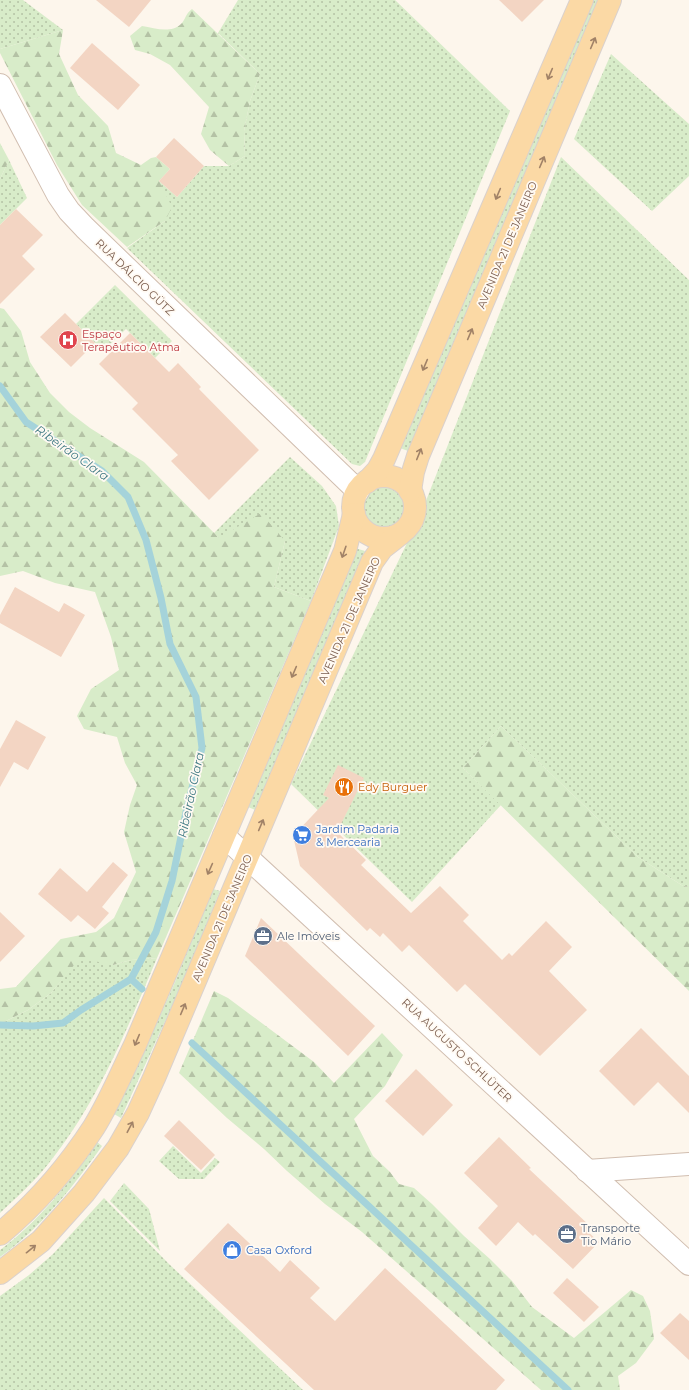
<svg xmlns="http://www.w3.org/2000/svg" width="689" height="1390" viewBox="0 0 689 1390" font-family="Montserrat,sans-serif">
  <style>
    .grass { fill: url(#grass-dots) }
    .forest { fill: url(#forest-firs) }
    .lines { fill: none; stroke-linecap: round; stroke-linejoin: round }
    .stream { stroke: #a5d3da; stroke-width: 7 }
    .building { fill: #f3d5c3 }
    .minor-casing { stroke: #d1beb0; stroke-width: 24 }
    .major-casing { stroke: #dad1cd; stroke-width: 24 }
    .minor { stroke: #fff; stroke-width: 22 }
    .major { stroke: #fbd9a5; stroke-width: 22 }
    .oneway { stroke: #a18267 }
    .labels { text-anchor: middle; stroke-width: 3.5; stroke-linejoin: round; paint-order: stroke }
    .street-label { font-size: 11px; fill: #7a5c4d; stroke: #fffaf3 }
    .health-label { font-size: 11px; fill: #be3a42; stroke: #fffaf3; text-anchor: start }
    .food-label { font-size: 11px; fill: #c56008; stroke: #fffaf3; text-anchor: start }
    .shop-label { font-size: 11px; fill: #366cbe; stroke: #fffaf3; text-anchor: start }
    .service-label { font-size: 11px; fill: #4e5e75; stroke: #fffaf3; text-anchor: start }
    .water-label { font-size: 12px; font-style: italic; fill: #437c86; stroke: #fffaf3 }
  </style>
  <defs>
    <pattern id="grass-dots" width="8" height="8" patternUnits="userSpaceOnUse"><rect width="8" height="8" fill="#d8ecc9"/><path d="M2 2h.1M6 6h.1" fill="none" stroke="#b4c2a5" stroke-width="1.8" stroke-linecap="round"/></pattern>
    <pattern id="forest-firs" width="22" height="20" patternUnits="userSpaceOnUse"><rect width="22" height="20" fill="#d8ecc9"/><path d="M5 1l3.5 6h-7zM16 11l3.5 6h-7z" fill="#b4c2a5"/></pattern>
  </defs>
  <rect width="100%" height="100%" fill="#fdf6ec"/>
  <g class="grass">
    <path d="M0,0H23L63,30L0,49Z"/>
    <path d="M238,0H395L510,111L365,462L360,466L352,464L127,248L165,221L159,181L177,197L204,166H229L245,156L244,131L250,101L260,74L218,33Z"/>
    <path d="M592,0H600L408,451L400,448Z"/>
    <path d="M611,54L689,124V176L652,211L574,139Z"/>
    <path d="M561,157L689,280V887L683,886L638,857L501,726L463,768L501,805L412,902L291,784L420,516Z"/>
    <path d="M9,160L27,198L0,225V179Z"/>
    <path d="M115,285L172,341L155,358L126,329L103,351L76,324Z"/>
    <path d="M290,457L322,486L336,506L339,526L311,601L274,587L285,541L219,538L214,533Z"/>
    <circle cx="384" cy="507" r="22"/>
    <path d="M355,548L365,551L258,811L248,807Z"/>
    <path d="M213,889L220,891L182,984L121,1118L114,1114L138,1066L175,982Z"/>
    <path d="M61,939L113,965L131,960L157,958C127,1029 98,1102 49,1163C35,1181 17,1197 0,1213V1024L28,1010L51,993L80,957L16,987L0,988L16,987Z"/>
    <path d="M97,1142L102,1146C73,1187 41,1228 0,1257V1250C37,1223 72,1180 97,1142Z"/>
    <path d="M173,1146L201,1173L215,1158L220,1162L204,1179H179L159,1161Z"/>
    <path d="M124,1183L149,1209L160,1251L110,1201Z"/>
    <path d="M104,1198L169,1264L303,1390H0V1296L29,1275L53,1254Z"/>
  </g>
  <g class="forest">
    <path d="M192,9L260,74L250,101L244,131L245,156L229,166L210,150L201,134L209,107L170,65L150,54L135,50L130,36L142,26C155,28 170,34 181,24C186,19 185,14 192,9Z"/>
    <path d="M63,30L59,54L78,95L108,126L116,153L141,165L151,158L156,157L170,169L159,181L172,207L165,221L127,247L82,205L57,165L0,53V49Z"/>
    <path d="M0,143L9,160L0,179Z"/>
    <path d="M0,308L4,309L21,331L30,362L50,393L69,412L90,428L144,462L219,538L261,513L285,541L274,587L311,601L157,958L131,960L113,965L80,958L51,993L28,1010L0,1024V989L16,987L61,939L96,932L114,918L136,872L124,832L130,805L137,785L125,763L117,737L84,729L77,716L91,689L119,670L111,637L95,592L55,583L23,571L0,576Z"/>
    <path d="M501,726L638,857L683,886L689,887V991L463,768Z"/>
    <path d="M214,991L228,998L314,1062L334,1083L382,1033L403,1055L385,1086L354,1119L373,1156L390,1172L399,1184L414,1188L432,1204L464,1236L490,1259L512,1281L532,1307L574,1338L631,1290L643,1296L650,1311L654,1339L636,1363L618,1376L620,1390H541L362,1232L325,1204L287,1171L264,1149L227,1118L179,1073Z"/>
  </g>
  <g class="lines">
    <g class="stream">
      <path d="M0,386L26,422L102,471L128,497L146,540L161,598L170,644L196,697L202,748L186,812L172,881L156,932L131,979L81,1010L63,1023L33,1026L0,1025"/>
      <path d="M131,979L142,989"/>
      <path d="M192,1043L568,1390"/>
    </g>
  </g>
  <g class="building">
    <path d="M96,0H151L129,27Z"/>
    <path d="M499,0H544L522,22Z"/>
    <path d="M92,43L140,85L118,110L70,68Z"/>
    <path d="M174,138L204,166L177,197L159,181L170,169L156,157Z"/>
    <path d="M16,209L43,235L22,256L35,269L0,304V225Z"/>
    <path d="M65,313L95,343L71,367L40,337Z"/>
    <path d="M130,333L169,372L178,363L201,387L199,389L259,450L209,500L171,461L178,455L132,409L138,403L99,364Z"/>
    <path d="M15,587L59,612L64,603L85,615L61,657L0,623V615Z"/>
    <path d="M16,720L46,737L28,770L14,762L0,787V749Z"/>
    <path d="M338,765L364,778L337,832L366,860L361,865L411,913L440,886L469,915L463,921L502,960L509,953L512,956L546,921L572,947L549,971L587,1010L540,1056L465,984L457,992L409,945L402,952L383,933L380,937L370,928L367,931L300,866L293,836L329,798L323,795Z"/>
    <path d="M113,862L128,875L102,907L109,913L95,929L78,915L71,922L38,894L60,868L87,892Z"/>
    <path d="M0,912L25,936L0,962Z"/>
    <path d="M261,918L375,1026L348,1056L245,956Z"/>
    <path d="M641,1028L689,1076V1113L658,1082L634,1106L599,1071Z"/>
    <path d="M416,1069L453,1105L423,1136L385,1101Z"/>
    <path d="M179,1120L215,1155L201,1170L164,1136Z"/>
    <path d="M499,1137L531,1168L529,1169L590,1226L586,1230L599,1242L573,1269L535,1234L533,1236L518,1222L496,1246L478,1228L498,1206L464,1173Z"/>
    <path d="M228,1223L280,1272L290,1260L320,1288L310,1298L335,1321L385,1268L505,1380L496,1390H314L184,1269Z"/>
    <path d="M567,1278L599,1307L584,1322L553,1293Z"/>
    <path d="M680,1313L689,1321V1360L660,1333Z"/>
  </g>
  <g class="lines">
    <g class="minor-casing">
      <g id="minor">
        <path d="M0,85L58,195L69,211L85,228L358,491"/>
        <path d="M224,836L689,1264"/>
        <path d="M587,1171L689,1164"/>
      </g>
    </g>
    <g class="major-casing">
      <g id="major">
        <circle cx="384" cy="507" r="31"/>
        <path d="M367,482L378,470L384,459L582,0"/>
        <path d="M410,491L413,472L418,456L610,0"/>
        <path d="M0,1234C37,1203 68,1167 94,1127C110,1101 122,1072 135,1045L345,551L354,514"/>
        <path d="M0,1273L41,1241L84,1193L118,1148L138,1113L154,1078L372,562L382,548L400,534"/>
      </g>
    </g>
    <use href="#minor" class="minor"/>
    <use href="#major" class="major"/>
  </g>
  <defs><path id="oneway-shaft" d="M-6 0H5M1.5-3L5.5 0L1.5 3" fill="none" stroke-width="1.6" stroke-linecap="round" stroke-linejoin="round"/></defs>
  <g class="oneway">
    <use href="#oneway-shaft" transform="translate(593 43) rotate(-67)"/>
    <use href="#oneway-shaft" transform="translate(550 74) rotate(113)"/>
    <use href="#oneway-shaft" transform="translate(542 162) rotate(-67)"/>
    <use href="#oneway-shaft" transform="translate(498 194) rotate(113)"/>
    <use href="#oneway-shaft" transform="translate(470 334) rotate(-67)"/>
    <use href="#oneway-shaft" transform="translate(425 365) rotate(113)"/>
    <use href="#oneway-shaft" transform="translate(419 454) rotate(-68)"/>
    <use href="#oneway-shaft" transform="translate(344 552) rotate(109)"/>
    <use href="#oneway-shaft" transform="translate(294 672) rotate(113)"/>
    <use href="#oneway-shaft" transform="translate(261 825) rotate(-67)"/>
    <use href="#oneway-shaft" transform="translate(210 869) rotate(114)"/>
    <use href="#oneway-shaft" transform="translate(183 1009) rotate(-67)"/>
    <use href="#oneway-shaft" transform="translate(137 1040) rotate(113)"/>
    <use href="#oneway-shaft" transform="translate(130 1127) rotate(-62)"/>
    <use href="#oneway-shaft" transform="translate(31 1249) rotate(-39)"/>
  </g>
  <defs>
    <g id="hospital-disc" transform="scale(1)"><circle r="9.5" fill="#e0444e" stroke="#fffaf3"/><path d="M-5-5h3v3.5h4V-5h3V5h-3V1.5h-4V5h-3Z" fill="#fff"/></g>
    <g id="restaurant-disc" transform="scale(1)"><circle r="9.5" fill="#e8710a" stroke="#fffaf3"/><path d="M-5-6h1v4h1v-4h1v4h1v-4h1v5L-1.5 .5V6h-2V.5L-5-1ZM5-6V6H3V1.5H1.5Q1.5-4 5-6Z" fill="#fff"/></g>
    <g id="supermarket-disc" transform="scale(1)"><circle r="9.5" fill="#3f7fe0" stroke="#fffaf3"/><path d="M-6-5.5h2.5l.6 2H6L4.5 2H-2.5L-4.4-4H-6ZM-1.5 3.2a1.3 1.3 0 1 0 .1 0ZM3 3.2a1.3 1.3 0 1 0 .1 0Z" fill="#fff"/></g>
    <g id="office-disc" transform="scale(1)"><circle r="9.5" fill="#5c6f8a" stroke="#fffaf3"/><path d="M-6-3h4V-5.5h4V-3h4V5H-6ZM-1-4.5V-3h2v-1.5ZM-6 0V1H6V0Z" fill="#fff"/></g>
    <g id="shop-disc" transform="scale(1)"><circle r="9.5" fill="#3f7fe0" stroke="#fffaf3"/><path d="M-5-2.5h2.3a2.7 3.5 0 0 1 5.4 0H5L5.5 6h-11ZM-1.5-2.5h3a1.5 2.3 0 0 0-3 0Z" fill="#fff"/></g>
  </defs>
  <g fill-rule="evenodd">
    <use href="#hospital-disc" x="68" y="340"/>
    <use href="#restaurant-disc" x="344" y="787"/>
    <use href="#supermarket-disc" x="302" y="835"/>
    <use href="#office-disc" x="263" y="936"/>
    <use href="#office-disc" x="567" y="1234"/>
    <use href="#shop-disc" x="232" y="1250"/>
  </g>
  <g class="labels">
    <g class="street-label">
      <text transform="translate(507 245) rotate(-67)" y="4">AVENIDA 21 DE JANEIRO</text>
      <text transform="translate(135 277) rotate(44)" y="4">RUA DÁLCIO GÜTZ</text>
      <text transform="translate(349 620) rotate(-66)" y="4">AVENIDA 21 DE JANEIRO</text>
      <text transform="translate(222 918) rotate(-67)" y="4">AVENIDA 21 DE JANEIRO</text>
      <text transform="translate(457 1050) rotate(43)" y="4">RUA AUGUSTO SCHLÜTER</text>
    </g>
    <g class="health-label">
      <text x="82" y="338">Espaço<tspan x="82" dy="13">Terapêutico Atma</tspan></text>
    </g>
    <g class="food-label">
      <text x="358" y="791">Edy Burguer</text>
    </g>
    <g class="shop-label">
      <text x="316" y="833">Jardim Padaria<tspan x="316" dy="13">&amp; Mercearia</tspan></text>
      <text x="246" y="1254">Casa Oxford</text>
    </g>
    <g class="service-label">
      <text x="277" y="940">Ale Imóveis</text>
      <text x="581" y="1232">Transporte<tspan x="581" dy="13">Tio Mário</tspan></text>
    </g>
    <g class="water-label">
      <text transform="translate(72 453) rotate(35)" y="4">Ribeirão Clara</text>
      <text transform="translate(191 795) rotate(-78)" y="4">Ribeirão Clara</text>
    </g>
  </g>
</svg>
